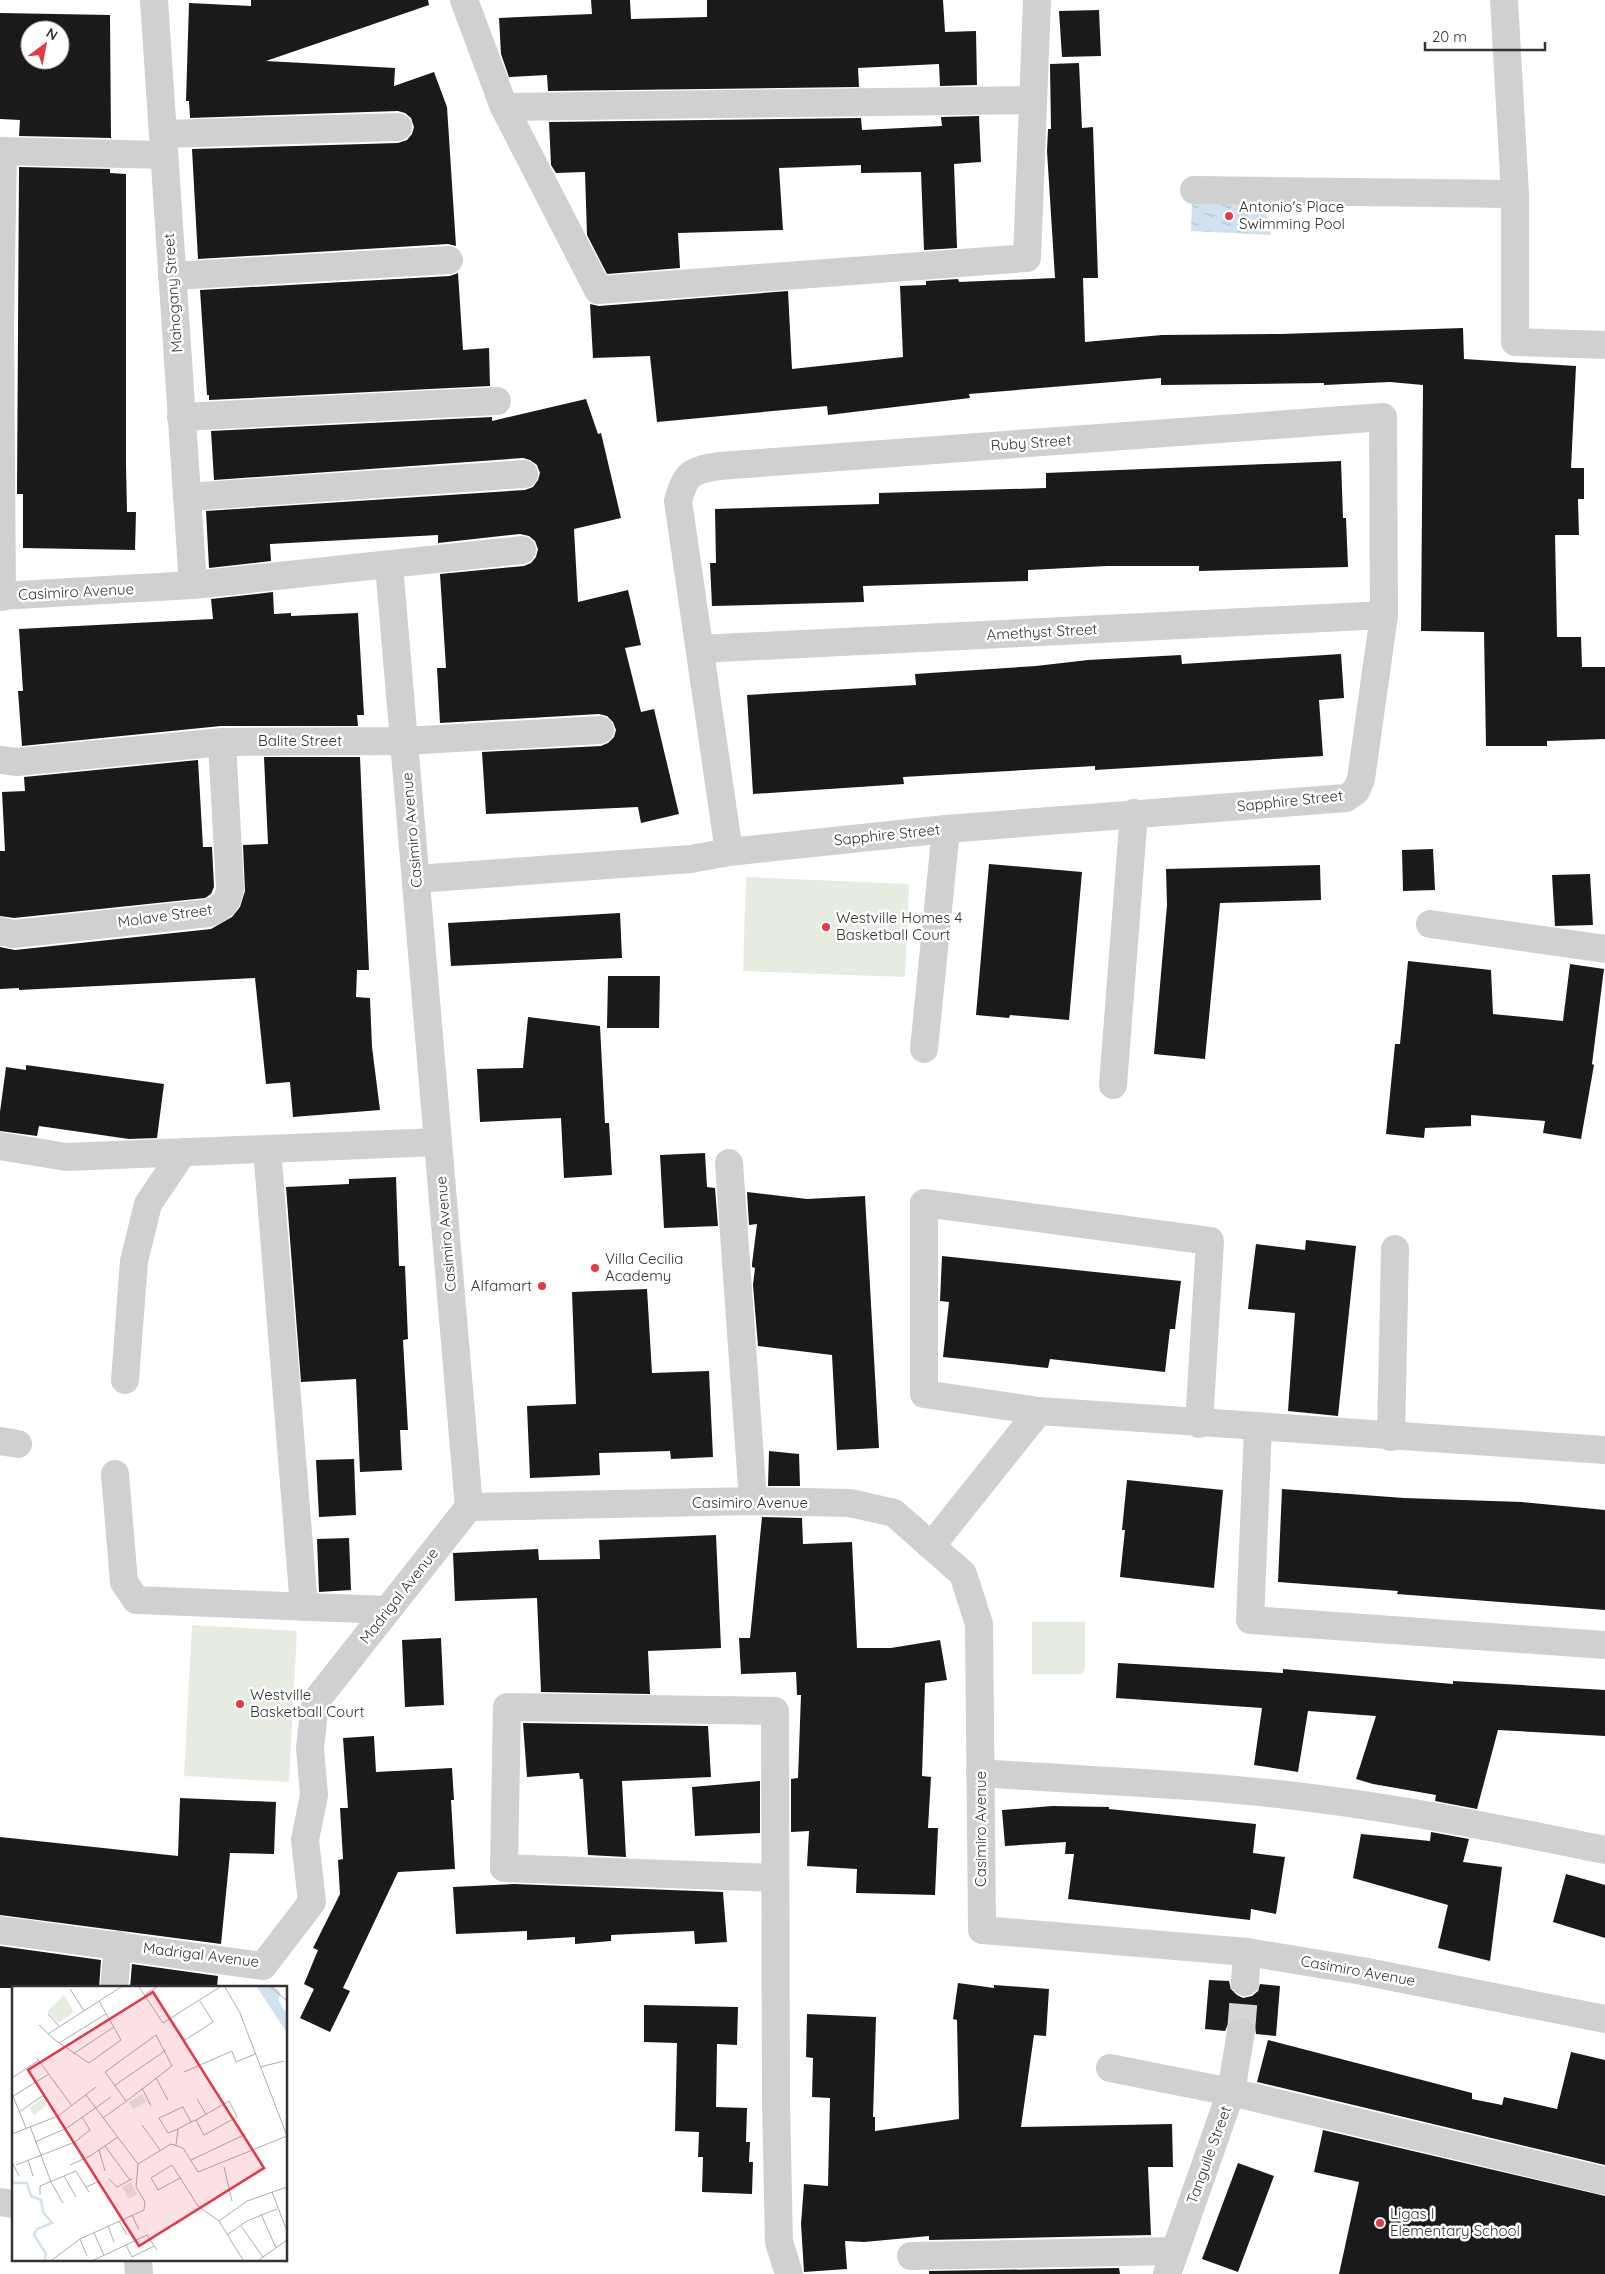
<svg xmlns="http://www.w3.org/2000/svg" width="1605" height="2274" viewBox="0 0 1605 2274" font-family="Quicksand,sans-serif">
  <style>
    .pitch { fill: #e6ecdf }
    .water { fill: url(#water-ripples) }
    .building { fill: #1a1a1a; fill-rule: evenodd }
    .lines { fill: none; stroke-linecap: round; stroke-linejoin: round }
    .minor-tunnel { stroke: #d6d6d6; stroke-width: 28; stroke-dasharray: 28 14; stroke-linecap: butt }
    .minor { stroke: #d0d0d0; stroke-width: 28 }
    .poi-dot { fill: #e63946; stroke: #fff; stroke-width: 2 }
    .labels { text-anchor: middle; stroke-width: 5; stroke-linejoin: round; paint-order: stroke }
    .poi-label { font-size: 15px; fill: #333; stroke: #fff; text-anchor: start }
    .street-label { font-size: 15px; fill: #333; stroke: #fff }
    .inset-river { fill: none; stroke: #cfe2ee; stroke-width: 2.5 }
    .inset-road { fill: none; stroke: #adadad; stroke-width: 1 }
    .view { fill: #e63946; fill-opacity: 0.15; stroke: #e63946; stroke-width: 2.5 }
    .inset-edge { fill: none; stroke: #333; stroke-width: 2.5 }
  </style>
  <defs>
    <pattern id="water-ripples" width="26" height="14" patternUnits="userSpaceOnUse" patternTransform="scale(1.25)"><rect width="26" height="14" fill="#cfe2ee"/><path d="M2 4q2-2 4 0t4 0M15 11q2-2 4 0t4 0" fill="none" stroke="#b2c2cd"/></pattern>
  </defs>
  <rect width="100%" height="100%" fill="#fff"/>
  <g class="pitch">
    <path d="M746,877L909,884L905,977L743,971Z"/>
    <path d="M1032,1622H1085V1669L1082,1674H1032Z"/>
    <path d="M192,1625L297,1631L289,1782L184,1776Z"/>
  </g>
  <path class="water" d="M1263,200L1271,235L1191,231L1192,201Z"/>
  <g class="building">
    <path d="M251,0H428L429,5L266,61L395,68L394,86L434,72L447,107L456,246L448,244L198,259L192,149L398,143L407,140L412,134L414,127L411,118L405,113L398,111L190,118L189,101H186L189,3L251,6Z"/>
    <path d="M591,0H630L631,19L707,17V0H943L945,32L976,31L977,85L940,86L939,64L858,68L859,87L548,91L547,75L509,77L501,54L499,18L592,14Z"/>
    <path d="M1099,10L1101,56L1062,57L1059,11Z"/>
    <path d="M0,13L110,15L111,138L19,136L20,120L0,119ZM30,30H60V60H30Z"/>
    <path d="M1079,63L1082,128L1093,127L1098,278H1083L1085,342L1162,335L1281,334L1463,328L1464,359L1576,366L1571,468H1584V499H1578L1579,535H1555L1557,637H1581L1582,667H1605V739L1547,741V746H1486L1484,632L1421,631L1423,385L1390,382L1324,385V383L1161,385V378L969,394L970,398L828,415L827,406L657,422L650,356L593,358L590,304L599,306L788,291L792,369L903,357L900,286L926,285V281L958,279L959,282L1055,278L1047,151L1048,129H1051L1050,64Z"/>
    <path d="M979,116L981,162L954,164L957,248L924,250L921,172L861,173V165L779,168L783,230L678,233L680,268L607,274L587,235L585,172L556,173L551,165L549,122L861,118L862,130L942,126L941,117Z"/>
    <path d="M19,167L110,169V173L126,174V465L127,512H136L135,550L23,548V494H17Z"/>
    <path d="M458,273L463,350L489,348L490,386L209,400V395H207L200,290L450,276Z"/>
    <path d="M586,399L598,434L601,433L621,518L574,529L578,602L628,590L641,645L625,648L641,712L654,709L679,814L641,823L638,807L486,814L482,752L601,746L608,743L614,737L616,730L613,722L607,716L599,714L440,723L437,668H446L440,574L524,566L531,563L536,557L538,549L535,541L529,536L520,534L438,543V535L270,544L271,561L209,568L206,511L525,490L533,487L538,480L540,473L537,465L530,460L523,458L214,480L211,431L492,417V421Z"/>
    <path d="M1341,461L1343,518H1346L1348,567L1199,571V566H1107L1028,570V581L863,586L864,602L712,606L710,563H716L715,509L879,504V493L1046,488V473Z"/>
    <path d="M273,592L274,614L291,613V616L358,613L364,715H357L358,726H221L22,746L18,691H23L19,629L213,619L211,599Z"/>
    <path d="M1341,654L1344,698L1319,700L1323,756L1095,770V766L903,777L904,784L753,794L747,695L916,685L915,674L1036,666L1088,660L1181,655L1182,664Z"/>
    <path d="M264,757H360L369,970H357L356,997L370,998L372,1047L380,1110L293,1117L290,1082L266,1084L255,978L19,990V988L0,989V947L15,950L211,929L232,917L240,907L245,891L243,845L268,844Z"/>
    <path d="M198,760L203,847H212L214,887L211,894L205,898L14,918L0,916V851H5L2,792L25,791L24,777Z"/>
    <path d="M1433,849L1435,890L1403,891L1402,850Z"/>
    <path d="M989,864L1082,872L1069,1020L1010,1015L1009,1018L976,1015Z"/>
    <path d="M1320,865L1321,900L1220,903L1205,1059L1154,1054L1167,905L1166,869Z"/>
    <path d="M1590,874L1593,925L1555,926L1552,875Z"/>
    <path d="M620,913L622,958L451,966L448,923Z"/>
    <path d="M1408,961L1491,970L1493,1014L1563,1021L1570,964L1604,969L1592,1064L1594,1065L1581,1139L1543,1133L1545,1121L1471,1115V1126L1425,1128L1424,1138L1386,1134L1395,1044H1400Z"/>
    <path d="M608,976H660L659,1028H607Z"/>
    <path d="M528,1017L600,1026L605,1123H609L612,1175L564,1178L561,1118L480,1122L477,1069L523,1068Z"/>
    <path d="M26,1065L164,1084L157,1138L129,1139L39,1126L37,1136L0,1131V1112L6,1067L26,1070Z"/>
    <path d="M705,1153L707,1187L715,1188L718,1226L664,1228L660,1155Z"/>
    <path d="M396,1177L399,1266H405L408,1339L403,1340L408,1430H400L402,1470L360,1472L356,1379L301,1382L286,1187L349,1184V1179Z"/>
    <path d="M747,1192L807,1199L865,1196L879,1448L837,1450L832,1355L758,1346L753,1285L755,1268L752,1267V1264L757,1224L749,1225Z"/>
    <path d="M1306,1240L1356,1246L1338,1416L1288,1411L1295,1313L1248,1309L1256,1244L1305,1250Z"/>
    <path d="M942,1256L1181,1281L1175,1329H1170L1165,1372L1050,1359L1048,1368L943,1357L949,1302L940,1301Z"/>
    <path d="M647,1289L652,1373L709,1371L713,1457L671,1459L670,1451L599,1453L600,1475L530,1478L527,1406L576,1404L572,1292Z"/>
    <path d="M769,1451L799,1454L800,1486H768Z"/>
    <path d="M354,1459L356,1515L319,1517L316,1460Z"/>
    <path d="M1127,1480L1223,1490L1214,1588L1120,1577L1125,1530H1122Z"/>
    <path d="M1282,1489L1404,1498L1522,1502L1605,1510V1610L1397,1594L1398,1591L1278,1582Z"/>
    <path d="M762,1517L802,1518L803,1544L852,1542L857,1648H891L940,1640L947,1680L925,1683L922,1776L931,1777L928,1828H938L935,1895L856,1893L857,1869L807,1866L809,1831L791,1832V1779L798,1778L801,1695H797L796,1672L741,1674L739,1638H750Z"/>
    <path d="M716,1535L721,1648L648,1651L650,1694L541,1692L537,1598L455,1601L453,1553L538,1549L539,1560L600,1559L599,1540Z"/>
    <path d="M349,1538L351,1590L319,1592L317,1539Z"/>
    <path d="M441,1638L444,1705L405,1707L402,1640Z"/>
    <path d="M1118,1663L1283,1673V1669L1453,1684V1681L1605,1690V1736L1498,1730L1477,1809L1435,1801L1436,1795L1373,1784L1356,1779L1376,1716L1308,1711L1298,1772L1254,1765L1262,1708L1116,1698Z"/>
    <path d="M523,1723L708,1726L711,1777L622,1781L626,1857L588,1855L583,1779H580L579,1773L527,1777Z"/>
    <path d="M374,1736L376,1772L452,1768L454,1800H451L455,1869L398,1872L343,1988L350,1991L330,2032L300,2018L314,1989L304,1984L318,1950L313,1948L340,1894L338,1860L343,1859L340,1808H348L343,1738Z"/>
    <path d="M760,1781V1833L695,1836L692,1787Z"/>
    <path d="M180,1798L276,1802L274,1854L230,1853L221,1944L0,1915V1837L178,1856Z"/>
    <path d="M1052,1806L1109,1807V1809L1256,1824L1253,1853L1285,1857L1276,1914L1251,1909L1250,1920L1068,1899L1074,1854H1065L1066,1842L1005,1846L1002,1810Z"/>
    <path d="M1431,1832L1469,1839L1463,1862L1502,1867L1490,1961L1438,1948L1448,1905L1353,1878L1361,1834L1430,1841Z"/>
    <path d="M1566,1874L1605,1885V1938L1553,1922Z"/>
    <path d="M514,1884L723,1892L727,1942L695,1944L694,1931L611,1935V1941L575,1944V1937L527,1940V1931L456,1934L453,1887Z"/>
    <path d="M0,1946L101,1960L99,1988H0Z"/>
    <path d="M132,1964L218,1976L217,1988H130Z"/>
    <path d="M1209,1980L1229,1981L1231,1989L1237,1995L1243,1998L1252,1996L1258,1991L1260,1984L1280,1986L1276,2036L1256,2034L1255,2026L1251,2020L1243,2017L1235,2018L1229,2022L1225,2031L1205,2029Z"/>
    <path d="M958,1983L994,1988V1985L1049,1989L1046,2036L1034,2035L1021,2127L1172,2124L1173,2167H1148L1151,2235L929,2240V2236L864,2242L845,2241L847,2269L804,2272L801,2224L804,2184L828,2186L830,2098L812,2097L813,2058L806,2057L807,2014L876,2017L873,2117H875V2131L959,2119L957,2020L953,2019Z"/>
    <path d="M644,2005L738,2007L737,2045L717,2044L716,2107L747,2108L746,2142H750L749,2162H753L752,2194L702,2192L703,2157H698L699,2132L675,2131L677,2043L644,2042Z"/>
    <path d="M1268,2040L1472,2093V2099L1502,2105L1504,2097L1557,2109L1571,2052L1605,2060V2165L1257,2082Z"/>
    <path d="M1323,2130L1605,2196V2274H1339L1359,2182L1314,2172Z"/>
    <path d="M1238,2163L1274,2176L1238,2272L1202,2259Z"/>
    <path d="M1119,2268L1120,2274H929V2271Z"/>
  </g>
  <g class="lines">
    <path class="minor-tunnel" d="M1241,2032L1245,1982"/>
    <g class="minor">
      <path d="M154,0L193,585"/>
      <path d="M464,0L504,107L598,290L1027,258L1037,0"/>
      <path d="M1504,0L1515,194V342L1605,345"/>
      <path d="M504,107L1033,100"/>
      <path d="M163,134L398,127"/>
      <path d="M0,151L164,155"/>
      <path d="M1194,190L1515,194"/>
      <path d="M172,276L449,260"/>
      <path d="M181,417L497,401"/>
      <path d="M187,497L524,474"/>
      <path d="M389,565L469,1507L753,1501L850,1503L894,1513L963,1574L979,1624L982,1930L1247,1952L1362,1971L1605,2019"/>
      <path d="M0,596L193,585L522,550"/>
      <path d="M2,597L0,324L3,151"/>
      <path d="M700,649L1384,615"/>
      <path d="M0,760L17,762L222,742L404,741L600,730"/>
      <path d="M416,879L691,859L729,852L946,829L1346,798L1356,791L1361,779L1384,615L1383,417L719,466C690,471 686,473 678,501L729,852"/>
      <path d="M1430,924L1605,949"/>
      <path d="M0,931L13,934L209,913C223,907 228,902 230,888L222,742"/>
      <path d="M924,1049L946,829"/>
      <path d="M1113,1085L1134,813"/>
      <path d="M0,1146L66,1157L438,1142"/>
      <path d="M267,1149L304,1607"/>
      <path d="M729,1163L753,1501"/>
      <path d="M125,1380L134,1261L148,1204L183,1152"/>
      <path d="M1199,1424L1210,1241L924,1203V1394L1039,1411L1605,1450"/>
      <path d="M1258,1427L1250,1620L1605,1645"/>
      <path d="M1391,1437L1395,1249"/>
      <path d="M0,1441L18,1444"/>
      <path d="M115,1474L124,1582L136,1600L387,1610"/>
      <path d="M932,1545L1039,1411"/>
      <path d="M980,1773C1093,1781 1207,1784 1319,1799C1415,1811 1510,1831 1605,1850"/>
      <path d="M775,1878L504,1868L507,1707L775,1711L776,2103L779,2242L789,2274"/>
      <path d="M0,1930L263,1966L312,1902L305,1840L314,1795L310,1748L315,1702L469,1507"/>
      <path d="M1245,1982L1247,1952"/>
      <path d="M114,1988L118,1945"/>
      <path d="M1110,2068L1231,2092L1605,2181"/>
      <path d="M0,2202L14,2204"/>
      <path d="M911,2256L1175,2251"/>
      <path d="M138,2260L139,2274"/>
      <path d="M1167,2274L1231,2092L1241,2032"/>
    </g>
  </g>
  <g class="poi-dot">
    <circle cx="1229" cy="216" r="5"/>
    <circle cx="826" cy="927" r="5"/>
    <circle cx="595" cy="1268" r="5"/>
    <circle cx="542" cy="1286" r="5"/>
    <circle cx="240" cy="1704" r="5"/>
    <circle cx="1380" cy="2223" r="5"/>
  </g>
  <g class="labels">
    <g class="poi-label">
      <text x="1239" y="212">Antonio's Place<tspan x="1239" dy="17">Swimming Pool</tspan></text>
      <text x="836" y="923">Westville Homes 4<tspan x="836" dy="17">Basketball Court</tspan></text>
      <text x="605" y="1264">Villa Cecilia<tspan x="605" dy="17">Academy</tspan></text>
      <text x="532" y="1291" text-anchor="end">Alfamart</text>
      <text x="250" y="1700">Westville<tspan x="250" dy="17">Basketball Court</tspan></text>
      <text x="1390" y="2219">Ligas I<tspan x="1390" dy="17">Elementary School</tspan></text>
    </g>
    <g class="street-label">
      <text transform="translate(173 293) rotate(-94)" y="5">Mahogany Street</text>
      <text transform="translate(1031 443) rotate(-4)" y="5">Ruby Street</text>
      <text transform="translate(76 592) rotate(-3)" y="5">Casimiro Avenue</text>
      <text transform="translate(1042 632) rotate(-3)" y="5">Amethyst Street</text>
      <text x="300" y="746">Balite Street</text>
      <text transform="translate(1290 801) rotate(-6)" y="5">Sapphire Street</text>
      <text transform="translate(412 830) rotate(-95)" y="5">Casimiro Avenue</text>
      <text transform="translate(887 835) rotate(-6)" y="5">Sapphire Street</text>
      <text transform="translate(165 916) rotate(-8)" y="5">Molave Street</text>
      <text transform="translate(446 1234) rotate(-95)" y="5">Casimiro Avenue</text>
      <text x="750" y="1508">Casimiro Avenue</text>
      <text transform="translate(399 1596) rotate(-52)" y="5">Madrigal Avenue</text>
      <text transform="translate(981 1829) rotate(-90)" y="5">Casimiro Avenue</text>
      <text transform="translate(201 1955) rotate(7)" y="5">Madrigal Avenue</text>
      <text transform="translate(1358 1971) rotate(10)" y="5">Casimiro Avenue</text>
      <text transform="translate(1209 2155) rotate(-70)" y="5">Tanguile Street</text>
    </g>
  </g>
  <g transform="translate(12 1986)">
    <rect width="275" height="275" fill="#fff"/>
    <path d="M52,9L62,26L46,37L35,26Z" fill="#e6ecdf"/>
    <path d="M51,13L60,26L54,31L44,18ZM130,108L134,116L121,123L117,116ZM31,112L35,119L22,129L17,122ZM119,196L125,208L117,213L110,201Z" fill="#e6ecdf"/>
    <path d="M245,1H262L268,6L267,15L275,29V47Z" fill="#cfe2ee"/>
    <path class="inset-river" d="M0,197H15L19,210L29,214L31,226L40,237L25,243L22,249L34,268L33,274"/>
    <path class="inset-road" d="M127,1L151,37L208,1M213,1L228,27L275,150M259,1L275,15M58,3L72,25M132,9L145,1M36,28L47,40M158,32L173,54L201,36L188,15M27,39L43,54L77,77L109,54L87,15M36,48L109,1M47,57L94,28M61,68L102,41M25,72L60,120M248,81L272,75M172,86L220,65L224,76L243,68M0,92L27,74M144,92L156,114M102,100L154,64M130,102L139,120M74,109L126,178L159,158L171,162L186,186L275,150M185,113L194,128M7,126L32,109L46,130M91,132L112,117L160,80L144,49L93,86L114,115M179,136L171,121L147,132L156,147L166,143L179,136L184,134L217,115L225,131L192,149L184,134M130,139L148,164M18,140L39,196L51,217M14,142L1,110L37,88M0,148L46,130L84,101M23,156L55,142L99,111M164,159L166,143M93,160L118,194M87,164L93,185M16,174L21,190M179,174L234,148M0,176L7,190M4,179L63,156L78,144L70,131M58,179L78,170L106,151M212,181L220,215M52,190L64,211M168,192L146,204L139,192L160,179L186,220L207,235L231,274M97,193L105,201L120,193M74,201L88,195M260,206L275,245M28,209V200L64,185L77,206M249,228L264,262M120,229L127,244M107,235L115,249M207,235L235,215L275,201M96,240L102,256M229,240L251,271M82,247L92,269M215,249L235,235L265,223M68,253L75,270M114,259L120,271L142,260M40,274L68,253L132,224L133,216L124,201L126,178M82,274L135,249L145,264M247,274L275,254"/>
    <path class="view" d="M141,6L252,182L127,260L16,84Z"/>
    <rect width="275" height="275" class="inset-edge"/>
  </g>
  <g transform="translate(45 45) rotate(32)"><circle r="24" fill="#ffffff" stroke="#adadad"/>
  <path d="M0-4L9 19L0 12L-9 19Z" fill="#e63946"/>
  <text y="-8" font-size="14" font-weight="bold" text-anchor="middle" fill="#333333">N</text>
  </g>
  <path d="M1425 42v8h120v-8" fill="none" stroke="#333333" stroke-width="2.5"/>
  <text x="1432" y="42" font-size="15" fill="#333333" stroke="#ffffff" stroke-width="4" paint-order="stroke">20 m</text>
</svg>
